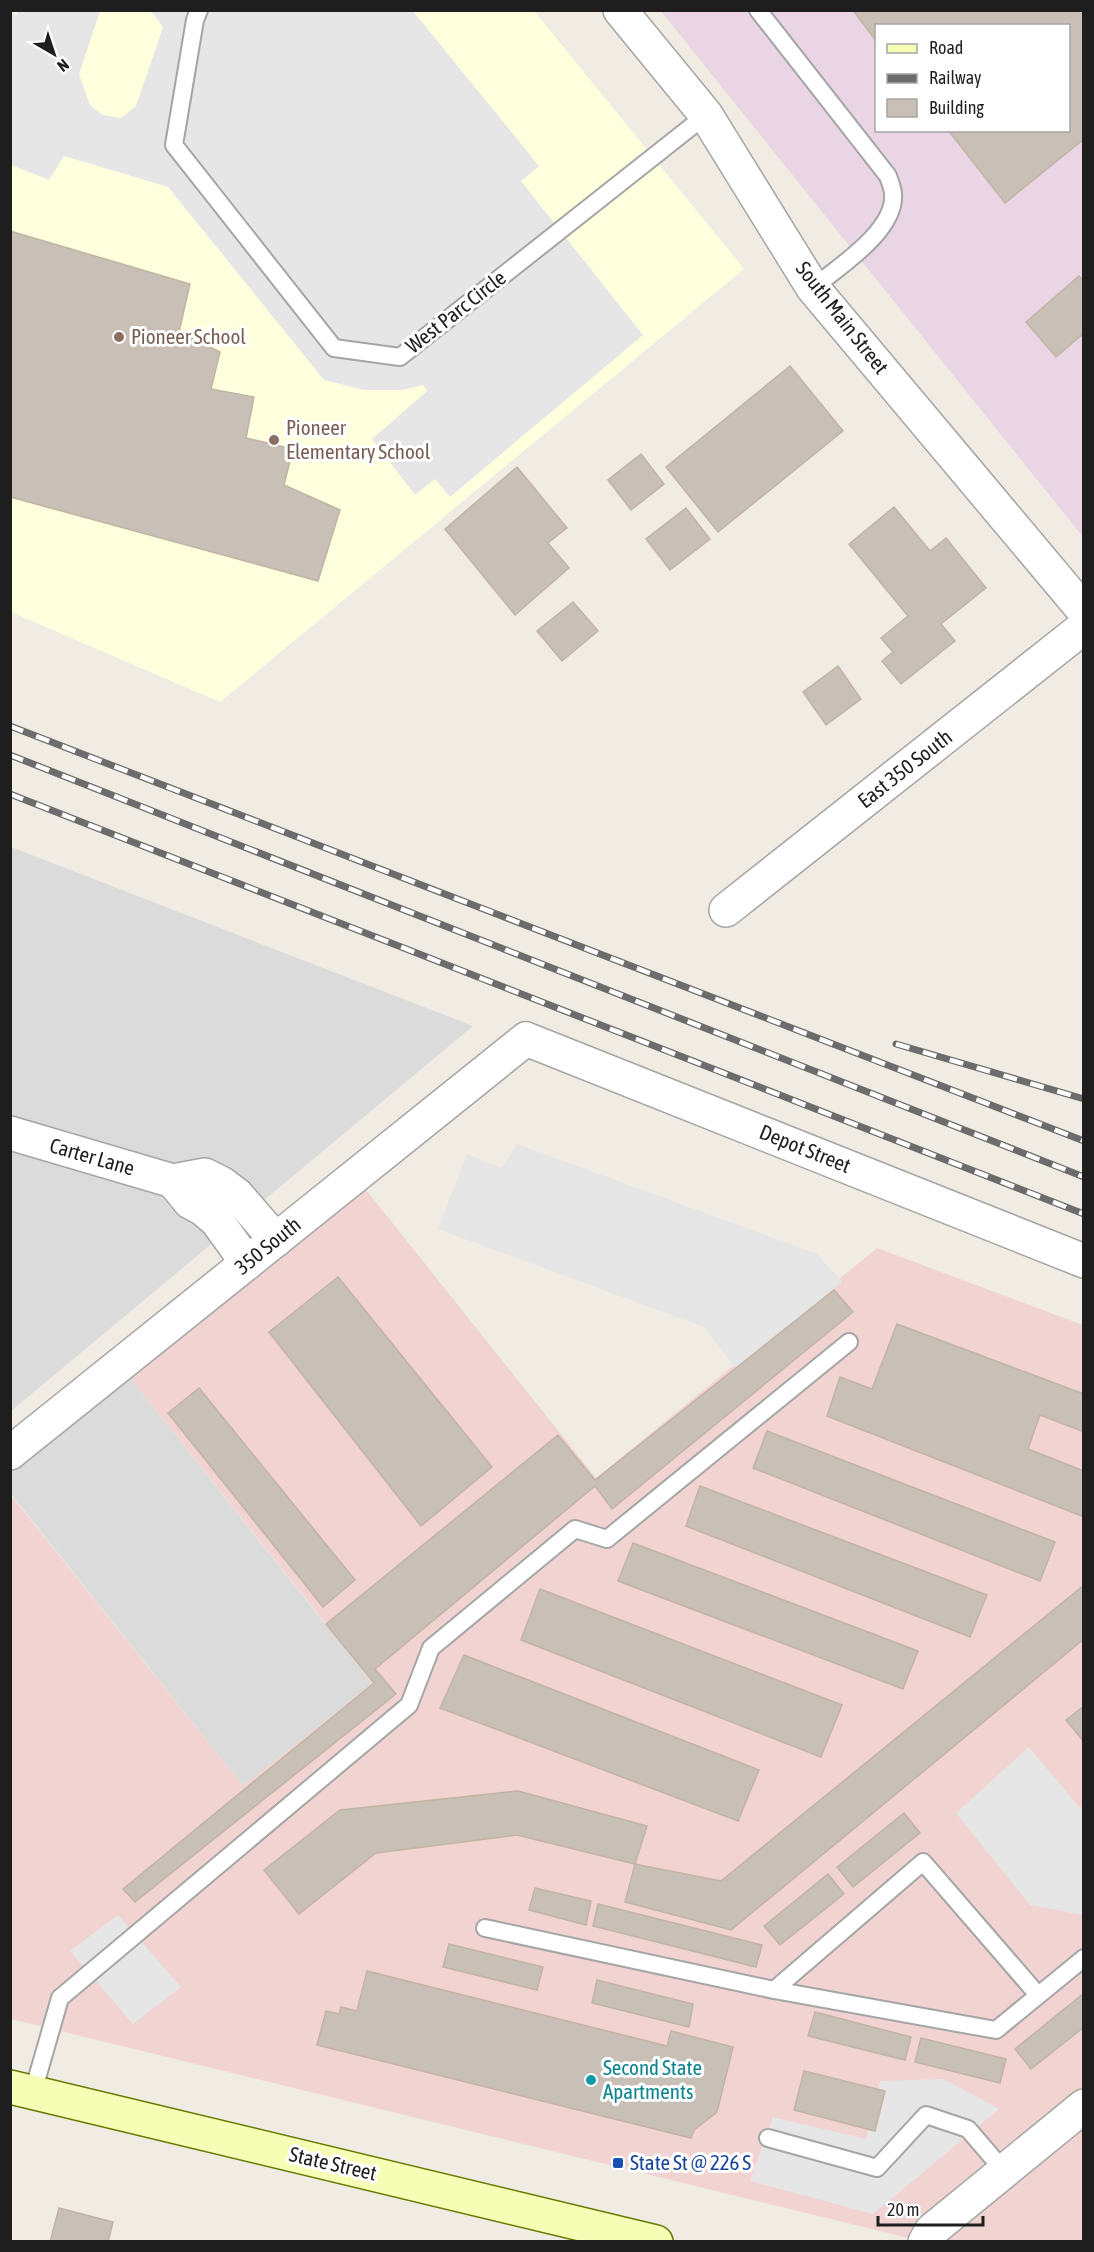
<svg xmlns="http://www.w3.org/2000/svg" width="1094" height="2252" viewBox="0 0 1094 2252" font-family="'Asap Condensed',sans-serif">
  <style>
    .residential { fill: #dcdbdb }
    .commercial { fill: #f1d4d2 }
    .industrial { fill: #e9d5e4; fill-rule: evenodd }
    .education { fill: #fdffdd }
    .parking { fill: #e6e6e6 }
    .building { fill: #c8bfb6; stroke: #c2b3a5; stroke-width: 1.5 }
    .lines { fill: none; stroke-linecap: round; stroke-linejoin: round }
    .lane-casing { stroke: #a5a5a5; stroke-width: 20 }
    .street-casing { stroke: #a5a5a5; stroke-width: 36 }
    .secondary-casing { stroke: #677a00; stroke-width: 36 }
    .lane { stroke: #fff; stroke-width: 16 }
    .street { stroke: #fff; stroke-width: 33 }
    .secondary { stroke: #f6fdb4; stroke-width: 33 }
    .rail-casing { stroke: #6c6c6c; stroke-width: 7 }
    .rail { stroke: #fff; stroke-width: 4.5; stroke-dasharray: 14; stroke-linecap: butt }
    .education-dot { fill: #8d6e63; stroke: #fff; stroke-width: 2 }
    .culture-dot { fill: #0f9aa8; stroke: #fff; stroke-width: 2 }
    .transit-dot { fill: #1a4fb4; stroke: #fff; stroke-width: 2 }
    .labels { text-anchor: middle; stroke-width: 6; stroke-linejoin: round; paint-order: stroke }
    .street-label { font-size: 21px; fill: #1e1e1e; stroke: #fff }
    .education-label { font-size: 21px; fill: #785e54; stroke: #fff; text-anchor: start }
    .culture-label { font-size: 21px; fill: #0d838f; stroke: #fff; text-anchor: start }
    .transit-label { font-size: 21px; fill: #164399; stroke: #fff; text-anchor: start }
  </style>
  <rect width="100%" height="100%" fill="#f0ece3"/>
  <g class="residential">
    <path d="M11,847L473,1026L11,1411Z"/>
    <path d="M126,1373L373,1684L243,1786L11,1494V1468Z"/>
  </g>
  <path class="commercial" d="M359,1181L596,1478L877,1248L1083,1325V2241H921L11,2019L10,1494L243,1786L373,1683L126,1373Z"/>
  <path class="industrial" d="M661,11H1083V537ZM876,26H1068V130H876Z"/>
  <path class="education" d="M11,11H534L744,269L220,702L11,612Z"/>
  <g class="parking">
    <path d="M18,11H100L79,74L90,105L103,115L121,118L136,106L163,27L151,11H413L539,166L521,181L643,335L450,497L435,479L415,495L372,439L427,391L423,385L402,390H364L324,380L168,187L64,156L49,180L11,165L10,12L16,15Z"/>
    <path d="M517,1144L817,1254L842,1282L737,1370L704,1327L438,1229L467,1154L502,1168Z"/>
    <path d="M1029,1747L1078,1806L1083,1808V1915L1030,1905L956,1813Z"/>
    <path d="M118,1915L181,1987L133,2024L70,1951Z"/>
    <path d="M944,2079L999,2109L873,2214L750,2181L773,2117L866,2139L880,2081Z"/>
  </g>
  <g class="building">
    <path d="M853,10H1084V139L1005,203L948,130H1068V26H876V41Z"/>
    <path d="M10,231L190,284L179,332L220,352L211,389L254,397L246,438L293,449L284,485L340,510L318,581L10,497Z"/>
    <path d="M1079,276L1084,281V333L1056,357L1026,322Z"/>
    <path d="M790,366L843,431L718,532L666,467Z"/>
    <path d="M641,454L664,484L631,510L608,480Z"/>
    <path d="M517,467L567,528L548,543L569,568L515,615L445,529Z"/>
    <path d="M894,507L930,551L946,538L986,588L941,624L955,641L901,684L882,661L893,652L881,638L908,616L849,544Z"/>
    <path d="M686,508L710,539L670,570L646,539Z"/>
    <path d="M573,602L598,631L562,661L537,631Z"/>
    <path d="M838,666L861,699L826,725L803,692Z"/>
    <path d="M338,1277L492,1467L421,1526L269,1332Z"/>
    <path d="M834,1290L853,1312L612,1509L595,1486L375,1669L396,1694L135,1902L123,1889L374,1683L326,1624L558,1435L595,1480Z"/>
    <path d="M897,1324L1084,1394V1432L1040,1415L1028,1449L1084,1471V1517L827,1416L840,1377L872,1389Z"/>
    <path d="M199,1388L355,1580L323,1607L168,1413Z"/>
    <path d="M767,1431L1055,1542L1040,1581L753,1468Z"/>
    <path d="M700,1486L987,1595L970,1637L686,1526Z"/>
    <path d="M633,1543L918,1651L903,1689L618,1581Z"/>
    <path d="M1084,1585V1639L731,1930L625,1902L635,1864L721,1881Z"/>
    <path d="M540,1589L842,1705L821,1757L521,1640Z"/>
    <path d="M464,1655L759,1770L738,1821L440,1708Z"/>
    <path d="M1084,1706V1742L1066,1720Z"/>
    <path d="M518,1791L647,1826L635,1864L517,1835L376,1853L299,1914L264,1870L340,1810Z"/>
    <path d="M904,1813L920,1833L853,1887L837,1867Z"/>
    <path d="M828,1874L844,1894L780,1945L764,1926Z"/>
    <path d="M535,1888L591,1901L586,1925L529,1910Z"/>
    <path d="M598,1904L762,1945L756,1967L593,1926Z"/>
    <path d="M449,1944L543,1967L537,1990L443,1967Z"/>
    <path d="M367,1971L667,2046L671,2031L733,2047L717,2112L694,2130L691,2138L317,2045L326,2011L339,2014L341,2007L357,2011Z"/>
    <path d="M597,1980L693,2004L689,2027L592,2003Z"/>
    <path d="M1084,1993V2027L1031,2069L1015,2049Z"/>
    <path d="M815,2012L911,2037L905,2060L808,2036Z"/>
    <path d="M921,2038L1006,2059L1000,2083L915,2062Z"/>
    <path d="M804,2071L885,2091L875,2131L794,2110Z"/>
    <path d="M59,2208L113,2222L108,2242H50Z"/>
  </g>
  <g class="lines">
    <g class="lane-casing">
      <g id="lane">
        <path d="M199,10L195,20L174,145L334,348L400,357L706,115"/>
        <path d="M758,10L888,176C890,182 893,189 893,194C896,231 838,267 813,288"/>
        <path d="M485,1928L774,1990"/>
        <path d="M1038,1995L923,1862L774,1990L996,2030L1084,1958"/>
        <path d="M33,2092L60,1998L409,1705L431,1648L575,1529L607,1539L849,1342"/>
        <path d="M768,2138L877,2168L926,2115L968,2129L1004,2171"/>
      </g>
    </g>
    <g class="street-casing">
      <g id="street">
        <path d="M620,10L706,115L813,288L1084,611"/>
        <path d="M726,910L1084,627"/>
        <path d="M10,1133L173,1181L205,1175L221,1183L237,1195L276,1240"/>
        <path d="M173,1181L190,1202L203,1209L217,1221L247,1263"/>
        <path d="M10,1453L526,1039L1084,1261"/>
        <path d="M925,2242L931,2231L1084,2106"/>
      </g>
    </g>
    <g class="secondary-casing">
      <path id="secondary" d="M10,2087L656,2242"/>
    </g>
    <use href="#lane" class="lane"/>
    <use href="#street" class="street"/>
    <use href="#secondary" class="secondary"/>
    <g class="rail-casing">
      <g id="rail">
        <path d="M10,726L1084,1141"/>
        <path d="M10,755L1084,1177"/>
        <path d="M10,794L1084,1214"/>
        <path d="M896,1044L1084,1099"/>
      </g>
    </g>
    <use href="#rail" class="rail"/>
  </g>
  <g class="education-dot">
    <circle cx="119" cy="337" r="6"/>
    <circle cx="274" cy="440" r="6"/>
  </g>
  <circle class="culture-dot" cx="591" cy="2080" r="6"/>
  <rect class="transit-dot" x="612" y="2157" width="12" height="12" rx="3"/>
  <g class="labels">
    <g class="street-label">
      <text transform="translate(456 312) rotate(-38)" y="7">West Parc Circle</text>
      <text transform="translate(842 318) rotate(52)" y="7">South Main Street</text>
      <text transform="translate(905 769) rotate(-38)" y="7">East 350 South</text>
      <text transform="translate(805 1149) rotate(22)" y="7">Depot Street</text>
      <text transform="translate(92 1157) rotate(16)" y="7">Carter Lane</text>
      <text transform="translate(268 1246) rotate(-39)" y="7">350 South</text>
      <text transform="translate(333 2164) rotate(13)" y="7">State Street</text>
    </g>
    <g class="education-label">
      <text x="131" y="344">Pioneer School</text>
      <text x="286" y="435">Pioneer<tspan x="286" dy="24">Elementary School</tspan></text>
    </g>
    <g class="culture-label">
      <text x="603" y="2075">Second State<tspan x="603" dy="24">Apartments</tspan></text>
    </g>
    <g class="transit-label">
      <text x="630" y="2170">State St @ 226 S</text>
    </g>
  </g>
  <rect width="1094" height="2252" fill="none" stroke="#1e1e1e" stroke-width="24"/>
  <rect x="875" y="24" width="195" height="108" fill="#ffffff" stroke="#a5a5a5" stroke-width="1.5"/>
  <rect x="887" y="44" width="30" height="9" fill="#f6fdb4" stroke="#a5a5a5" stroke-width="1.5"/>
  <text x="929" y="54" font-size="18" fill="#1e1e1e">Road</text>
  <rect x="887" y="74" width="30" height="9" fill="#6c6c6c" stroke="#a5a5a5" stroke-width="1.5"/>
  <text x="929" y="84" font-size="18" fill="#1e1e1e">Railway</text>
  <rect x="887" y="99" width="30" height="18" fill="#c8bfb6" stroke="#a5a5a5" stroke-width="1.5"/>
  <text x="929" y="114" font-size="18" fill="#1e1e1e">Building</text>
  <g transform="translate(54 54) rotate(141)" stroke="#ffffff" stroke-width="4.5" paint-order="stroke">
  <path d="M0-4.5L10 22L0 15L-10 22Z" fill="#1e1e1e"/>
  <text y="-9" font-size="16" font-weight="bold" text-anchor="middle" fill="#1e1e1e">N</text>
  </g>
  <path d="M878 2216v9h105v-9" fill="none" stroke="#1e1e1e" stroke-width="3"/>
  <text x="887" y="2216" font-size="18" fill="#1e1e1e" stroke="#ffffff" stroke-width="4.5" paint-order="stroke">20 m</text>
</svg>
